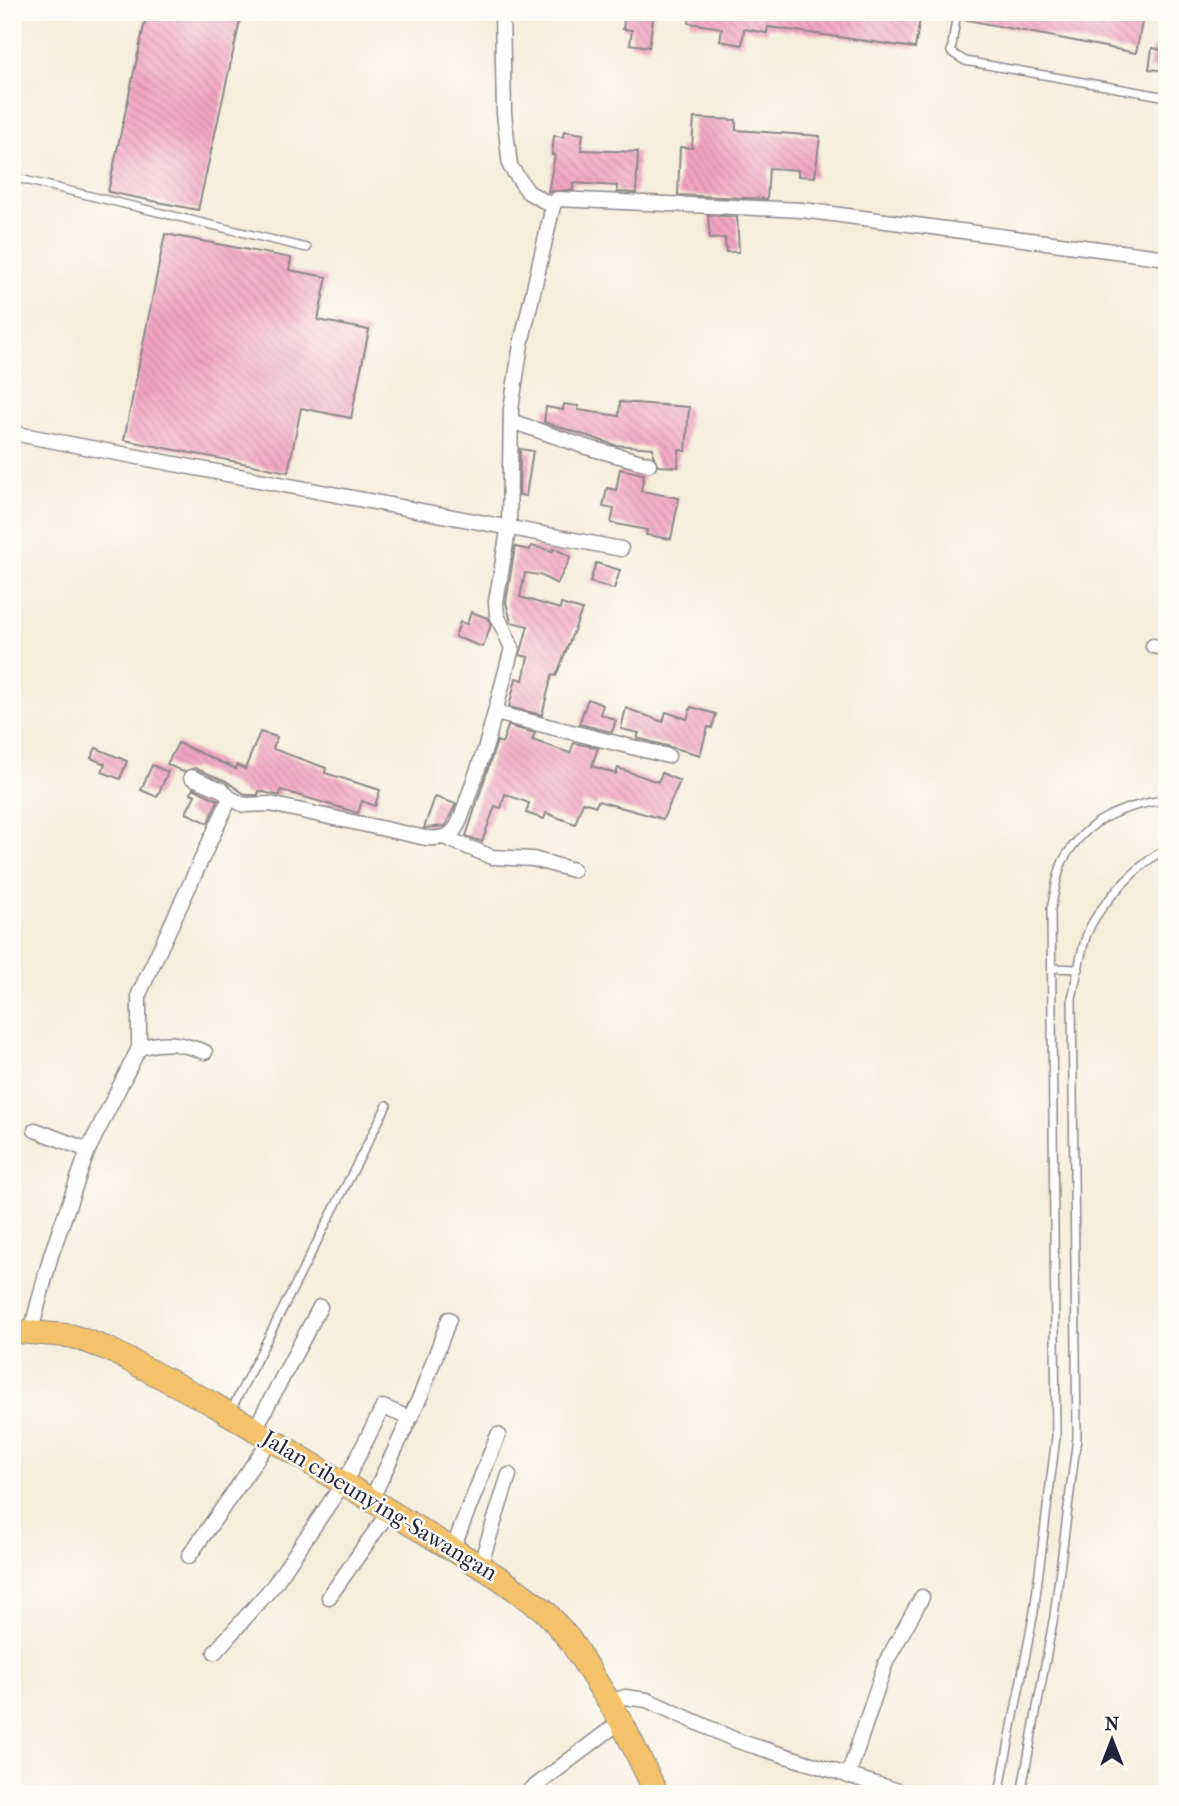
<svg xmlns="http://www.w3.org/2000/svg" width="1179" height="1806" viewBox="0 0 1179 1806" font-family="'IM FELL French Canon',serif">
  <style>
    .building { fill: url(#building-back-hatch) }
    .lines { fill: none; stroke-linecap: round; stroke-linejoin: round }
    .lane-casing { stroke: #8c888a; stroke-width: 10 }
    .street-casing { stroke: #8c888a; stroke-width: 17 }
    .primary-casing { stroke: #8c888a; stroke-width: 25 }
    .lane { stroke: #fff; stroke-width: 7 }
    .street { stroke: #fff; stroke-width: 14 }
    .primary { stroke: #f3c26a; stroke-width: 23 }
    .labels { text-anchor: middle; stroke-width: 5; stroke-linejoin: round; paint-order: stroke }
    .street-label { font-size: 23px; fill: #22223b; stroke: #fdfcf7 }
  </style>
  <defs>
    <pattern id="building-back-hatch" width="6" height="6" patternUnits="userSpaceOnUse" patternTransform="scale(1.75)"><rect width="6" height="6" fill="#f1a5c1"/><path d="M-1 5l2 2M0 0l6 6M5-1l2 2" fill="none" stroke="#ce8ea7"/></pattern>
  </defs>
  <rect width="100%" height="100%" fill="#fdfcf7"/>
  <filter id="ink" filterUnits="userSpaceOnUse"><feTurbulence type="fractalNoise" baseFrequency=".0143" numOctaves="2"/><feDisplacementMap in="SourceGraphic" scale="14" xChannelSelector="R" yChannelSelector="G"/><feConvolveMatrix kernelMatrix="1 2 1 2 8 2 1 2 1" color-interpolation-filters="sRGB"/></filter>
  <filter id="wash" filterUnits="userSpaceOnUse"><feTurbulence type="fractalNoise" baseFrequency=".00686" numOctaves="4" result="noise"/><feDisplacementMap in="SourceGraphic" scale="28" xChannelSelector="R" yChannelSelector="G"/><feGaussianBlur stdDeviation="1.57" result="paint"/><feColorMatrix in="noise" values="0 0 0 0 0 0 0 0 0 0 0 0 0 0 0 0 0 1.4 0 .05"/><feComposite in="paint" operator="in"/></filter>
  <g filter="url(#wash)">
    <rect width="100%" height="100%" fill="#f6edda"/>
    <g id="blocks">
      <g class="building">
        <path d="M147,12H242L198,210L108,192Z"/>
        <path d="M625,12H654L649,47L630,44L632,30L623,29Z"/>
        <path d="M691,12H921L915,48L768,27L767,33L744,29L742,45L720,41L722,28L689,23Z"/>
        <path d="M963,12H1144L1136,53L962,19Z"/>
        <path d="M1152,48L1167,51V71L1149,69Z"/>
        <path d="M694,118L736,120V130L820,136L815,177L798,176V170L769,168L767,199L678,195L680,147L692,148Z"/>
        <path d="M564,131L583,134L581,150L638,152L636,193L617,192V186L573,183V190L548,192L555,155H552L554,136L563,137Z"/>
        <path d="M708,215L737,217L739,252H726L725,238L710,239Z"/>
        <path d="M165,234L291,258L289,270L327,277L318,320L369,330L351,418L301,408L288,472L124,440Z"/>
        <path d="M620,402L689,407L686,451L679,450L678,467L658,466L653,455V448L615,445L544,422L546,407L563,410L564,404L579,406L578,410L619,416Z"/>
        <path d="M520,449L533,451L526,496L519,495Z"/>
        <path d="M620,469L644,474L641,491L679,498L671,539L646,535L647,530L611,523L614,509L603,507L607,488L616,490Z"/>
        <path d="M531,546L553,551L554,548L571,557L557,584L540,575L525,573L520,597L560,609L561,604L582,610L556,676L552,675L542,715L509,707L516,678L523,680L528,657L520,655L528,626L511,622L506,602L515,547L530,550Z"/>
        <path d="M596,563L620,570L614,589L590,582Z"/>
        <path d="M471,612L488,618L491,625L483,647L455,637L460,622L467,624Z"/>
        <path d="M588,699L603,705L600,714L616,720L612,732L579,724Z"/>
        <path d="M691,707L716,714L712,728L708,727L700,755L637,738L639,733L621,729L626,708L663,722L666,712L687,719Z"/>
        <path d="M508,726L535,733L532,740L570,753L574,743L598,748L592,766L616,774L618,768L658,782L662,773L680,781L663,819L598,801L596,806L583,802L575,824L546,813L544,819L526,813L529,803L505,794L501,808L495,806L482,842L466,836L497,741L502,743Z"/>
        <path d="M260,732L277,737L273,749L326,768L325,773L380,790L375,806L362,801L358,813L281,790L280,796L259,791L258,795H246L226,781L195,768L183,772L167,764L178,743L236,769L237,765L245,769Z"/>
        <path d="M96,748L127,761L120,779L102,772L105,764L91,758Z"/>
        <path d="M152,765L168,772L157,797L141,790Z"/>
        <path d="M193,788L218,800L208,823L186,813L195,795L191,793Z"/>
        <path d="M435,797L456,804L445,826L424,828Z"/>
      </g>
    </g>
  </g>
  <g filter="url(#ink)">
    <use href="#blocks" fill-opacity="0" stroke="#8c888a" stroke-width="2"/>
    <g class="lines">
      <g class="lane-casing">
        <g id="lane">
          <path d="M957,12L951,52L965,61L1167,97"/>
          <path d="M12,177L307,248"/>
          <path d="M1052,968L1079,969"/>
          <path d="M231,1410L387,1105"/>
          <path d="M999,1794L1034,1612L1056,1437L1051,909C1055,894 1056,875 1063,861C1087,818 1121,807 1167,799"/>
          <path d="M1021,1794L1054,1616L1077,1438L1072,998C1077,977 1080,954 1087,934C1098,905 1140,863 1167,848"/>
          <path d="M1165,1794L1167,1736"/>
        </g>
      </g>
      <g class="street-casing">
        <g id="street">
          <path d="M502,12L504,113L510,166L528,192L553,206"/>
          <path d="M511,421L586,447L649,464"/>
          <path d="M12,433L621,549"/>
          <path d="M1153,646L1167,649"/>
          <path d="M495,713L668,756"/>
          <path d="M191,777L222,790L230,798"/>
          <path d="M446,838L492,857L533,859L573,870"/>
          <path d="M139,1048C165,1040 181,1043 205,1052"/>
          <path d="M35,1130L88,1150"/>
          <path d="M31,1331L51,1255L88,1150L139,1048V994L230,798L244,805L270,804L426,838C444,839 453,837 460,820L486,746L512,648L497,615L496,602L509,525L511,409L521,344L553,206L557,199L802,210L1167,258"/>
          <path d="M255,1429L320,1307"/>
          <path d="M345,1482L383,1407L409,1418"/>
          <path d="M372,1498L421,1395L449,1319"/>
          <path d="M453,1548L498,1435"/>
          <path d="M189,1556L271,1439"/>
          <path d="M480,1566L509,1475"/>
          <path d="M329,1597L391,1509"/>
          <path d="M215,1652L274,1585L344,1482"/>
          <path d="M609,1702L625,1697L647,1700L738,1741L908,1794"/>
          <path d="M848,1776L886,1662L922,1597"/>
          <path d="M525,1794L621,1721"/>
        </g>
      </g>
      <g class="primary-casing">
        <path id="primary" d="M12,1331L72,1336L108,1349L211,1403L498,1577L545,1611L570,1640L621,1721L657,1794"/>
      </g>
      <use href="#lane" class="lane"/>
      <use href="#street" class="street"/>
      <use href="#primary" class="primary"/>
    </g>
  </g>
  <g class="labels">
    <g class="street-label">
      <text transform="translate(380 1505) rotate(31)" y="8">Jalan cibeunying-Sawangan</text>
    </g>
  </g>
  <rect width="1179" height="1806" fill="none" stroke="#fdfcf7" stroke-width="42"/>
  <g transform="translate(1112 1740)" stroke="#fdfcf7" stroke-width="5" paint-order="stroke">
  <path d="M0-5L12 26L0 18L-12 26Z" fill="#22223b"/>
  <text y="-10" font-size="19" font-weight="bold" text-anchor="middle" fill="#22223b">N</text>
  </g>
</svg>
